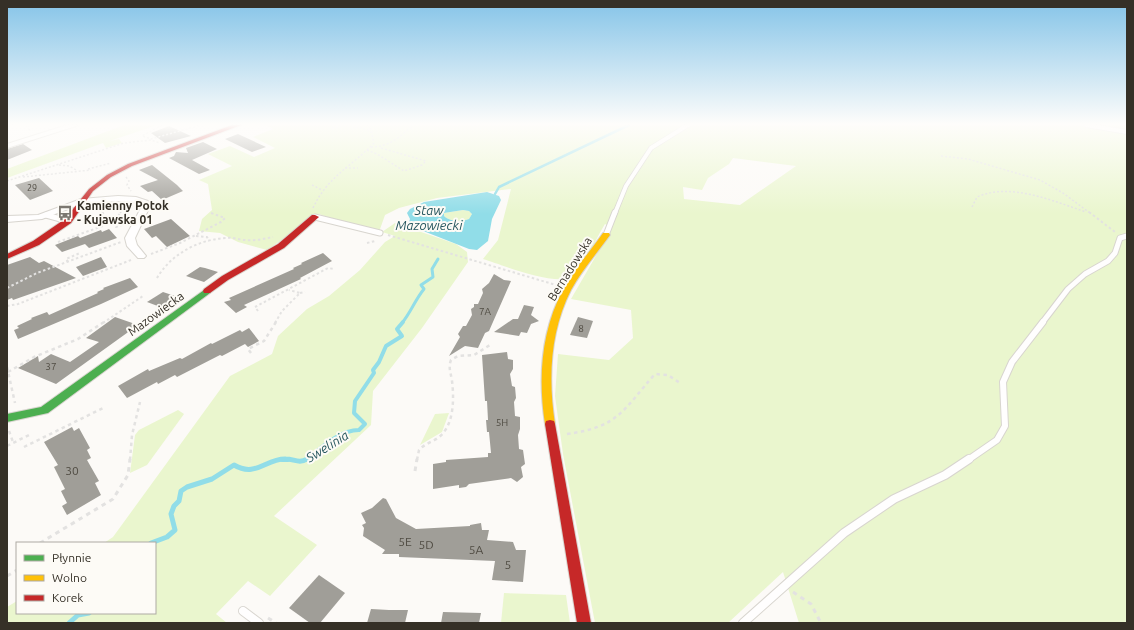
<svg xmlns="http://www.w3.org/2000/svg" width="1134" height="630" viewBox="0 0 1134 630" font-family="Ubuntu,sans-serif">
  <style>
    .green { fill: #eaf6ce; fill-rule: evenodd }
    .water { fill: #91dde8; fill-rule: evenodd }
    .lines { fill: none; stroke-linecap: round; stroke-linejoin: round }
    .stream-far3 { stroke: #91dde8; stroke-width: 2.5 }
    .stream-far2 { stroke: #91dde8; stroke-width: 3 }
    .stream-far1 { stroke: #91dde8; stroke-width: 4 }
    .stream { stroke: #91dde8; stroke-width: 5 }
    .building { fill: #a09e98 }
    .lane-far3-casing { stroke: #d8d5cf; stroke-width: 5.5 }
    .lane-far2-casing { stroke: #d8d5cf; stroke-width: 7 }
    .lane-far1-casing { stroke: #d8d5cf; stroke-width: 8 }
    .lane-casing { stroke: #d8d5cf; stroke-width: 10 }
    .street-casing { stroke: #d8d5cf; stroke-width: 2 }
    .fast-casing { stroke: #d8d5cf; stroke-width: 2 }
    .slow-casing { stroke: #d8d5cf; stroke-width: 2 }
    .jam-casing { stroke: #d8d5cf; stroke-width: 2 }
    .path-far3 { stroke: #e3e2e1; stroke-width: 1.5; stroke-dasharray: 2 2; stroke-linecap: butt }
    .path-far2 { stroke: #e3e2e1; stroke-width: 2; stroke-dasharray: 2.5 2.5; stroke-linecap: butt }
    .path-far1 { stroke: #e3e2e1; stroke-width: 2.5; stroke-dasharray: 3.5 3.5; stroke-linecap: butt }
    .path { stroke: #e3e2e1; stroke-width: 3; stroke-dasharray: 4.5 4.5; stroke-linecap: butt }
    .lane-far3 { stroke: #fffefe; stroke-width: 4 }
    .lane-far2 { stroke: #fffefe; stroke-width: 5 }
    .lane-far1 { stroke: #fffefe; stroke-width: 6 }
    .lane { stroke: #fffefe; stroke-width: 8 }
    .street { fill: #fffefe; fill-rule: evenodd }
    .fast { fill: #4caf50; fill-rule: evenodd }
    .slow { fill: #ffc107; fill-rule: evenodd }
    .jam { fill: #c62828; fill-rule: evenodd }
    .labels { text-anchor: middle; stroke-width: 4; stroke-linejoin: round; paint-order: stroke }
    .far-number-label { font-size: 9px; fill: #504c43 }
    .number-label { font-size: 10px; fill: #504c43 }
    .poi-label { font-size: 12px; font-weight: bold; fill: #353027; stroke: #fdfbf6; text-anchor: start }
    .street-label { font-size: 12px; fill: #353027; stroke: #fdfbf6 }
    .near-number-label { font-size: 12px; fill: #504c43 }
    .water-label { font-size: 13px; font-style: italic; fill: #25555d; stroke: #fdfbf6 }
  </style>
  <rect width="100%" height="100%" fill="#fcfaf7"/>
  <g class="green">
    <path d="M124,125H157L110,141L119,139L122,143L106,148L103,143L7,178V169Z"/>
    <path d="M266,125H1127V623H799L783,572L728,623H595L563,454L555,396L558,354L609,360L633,338L631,310L571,299L612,228L605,224C598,235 583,267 575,275C560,289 503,265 483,259L498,240L511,189L437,198L399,208L385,215L379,232L355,226L319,214L267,250L238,242L220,233L199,231L202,219L212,210L208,184L199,180L232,166L208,154L230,146L254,157L275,148L253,137L273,129ZM733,158L796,166L740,205L684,199L683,187L702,190L708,178L729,164Z"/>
    <path d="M463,210L469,211L472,214L469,219C462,222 450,222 444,216V213Z"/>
    <path d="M395,223L456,244L467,252L468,262L422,328L373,391L371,425L274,516L317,545L270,596L248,581L216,614L227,623H7V607L17,601V613H155V543H104L113,537L230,376L272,354L278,336L307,309L329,296L360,270L385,242L395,236L382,232Z"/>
    <path d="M178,410L184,414L147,465L130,473L135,435L139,430Z"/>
    <path d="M449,413L442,432L420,445L435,414Z"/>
    <path d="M504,593L566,595L570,623H501Z"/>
  </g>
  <path class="water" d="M487,192L499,196L501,200L492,219L488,241L477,250L469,249L408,225L410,219L407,213L410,209L424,202ZM463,210L469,211L472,214L469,219C462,222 450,222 444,216V213Z"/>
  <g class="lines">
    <path class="stream-far3" d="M495,194L499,187L629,125"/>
    <path class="stream-far2" d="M402,323C411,312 415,300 424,289L421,285L433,277L432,269L438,259"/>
    <g class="stream-far1">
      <path d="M282,460H288"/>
      <path d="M306,460C321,448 339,430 359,430L365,424L354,413L355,401L374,373L373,370L379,362L386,346L402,336L397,329L403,322"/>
    </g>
    <g class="stream">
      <path d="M151,543L167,537L175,530L171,514L174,506L179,501L181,491L187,487L212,479L234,465C256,478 266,458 286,459C294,459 299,464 307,459"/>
      <path d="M69,623L78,615L89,613"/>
    </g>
  </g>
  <g class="building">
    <path d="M169,126L191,136L165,143L151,133Z"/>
    <path d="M238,134L266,147L252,152L225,139Z"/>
    <path d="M203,142L217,149L192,160L210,170L199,174L169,158L174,156L176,152L188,153L186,148Z"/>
    <path d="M23,144L32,150L7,160V149Z"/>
    <path d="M152,165L177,185L183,191L162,200L152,191L148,192L140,186L158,180L139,170Z"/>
    <path d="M39,178L53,191L30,200L15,185Z"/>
    <path d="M171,219L190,236L167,247L156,236L152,238L144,229Z"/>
    <path d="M109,229L117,238L89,248L85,244L62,252L55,245L78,236L80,238L101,230L102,232Z"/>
    <path d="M323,253L332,261L300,278L301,279L244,305L247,307L236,313L224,302L231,300L229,298L294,269L293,268L302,264L301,263Z"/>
    <path d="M30,257L39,263L44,261L76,278L13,300L12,298L7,300V265Z"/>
    <path d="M101,257L107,267L83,276L76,267Z"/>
    <path d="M200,267L205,268L218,272L204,282L186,276Z"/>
    <path d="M494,274L504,280L511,281L489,331L485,333L478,348L465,346L449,356L460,337L458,334L463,326H466L472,315L471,309L474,307V304H478L483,293L482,289L489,283Z"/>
    <path d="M130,278L138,287L101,304L18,339L14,330L19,328L17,326L32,319L31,318L47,312L49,315L98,293L97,292L104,289L103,288Z"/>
    <path d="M163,292L178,297L163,308L147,302Z"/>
    <path d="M524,305L534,307L531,315L539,321L531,324L527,333L521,332L519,336L494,332L513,319H518Z"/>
    <path d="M115,317L138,325L56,384L18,368L38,356L39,362L51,354L70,362L99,342L86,338Z"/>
    <path d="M578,317L593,321L587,338L570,335Z"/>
    <path d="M249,328L259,341L248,347L245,344L222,356L220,355L177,377L175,375L158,384L157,382L127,398L118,386L148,369L149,371L180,358L182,359L211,343L212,344L240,330L242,332Z"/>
    <path d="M507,352L508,359L513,360V369L510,374L512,386L515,387L516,398L514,402L515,416L520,417V429L518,435L519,449L523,450L525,464L521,467L523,477L517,482L511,478L469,484L466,487L459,488V485L433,489V464L446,462V460L488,457V453H491L489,432H487L486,420H488L487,401H485L482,355Z"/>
    <path d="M72,427L74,431L79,428L90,448L87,450L91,458L87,460L99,481L95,483L101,495L67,515L62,506L67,503L61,491L65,489L54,467L58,465L44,442Z"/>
    <path d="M383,498L386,499L396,518L416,529L470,526V525L481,523L482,530H489L487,540L513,542L516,550H526L523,582L492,580L495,561L399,557V554H382L385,550L363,536L364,528L362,525L366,523L361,513L372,508Z"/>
    <path d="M319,575L345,593L320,623H310L289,608Z"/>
    <path d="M371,609L389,610H408L405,623H367Z"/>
    <path d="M443,612L481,613L479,623H441Z"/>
  </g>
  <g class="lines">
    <g class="lane-far3-casing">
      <g id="lane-far3">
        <path d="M1086,125L1127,132"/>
        <path d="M615,213L626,186L651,148L688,125"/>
      </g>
    </g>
    <g class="lane-far2-casing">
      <g id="lane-far2">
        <path d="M46,215L68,221"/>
        <path d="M315,217L380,233"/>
        <path d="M606,235L615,212"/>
        <path d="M1042,323L1068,289L1085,274L1108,261L1115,253L1120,238L1127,236"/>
      </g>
    </g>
    <g class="lane-far1-casing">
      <path id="lane-far1" d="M968,460L997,440L1005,426L1003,382L1012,362L1043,322"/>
    </g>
    <g class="lane-casing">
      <g id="lane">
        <path d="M243,611L259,623"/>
        <path d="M743,623L844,533L894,499L945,475L969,459"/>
      </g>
    </g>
    <g class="street-casing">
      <g id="street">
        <path d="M67,125H79L7,148V144Z"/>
        <path d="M118,196L136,197L148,201L150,206L135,238L137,245L146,256L144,258H138L127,246L125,238L142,206L140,203L118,201L90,203L76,206L42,219L7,222V216L38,215L81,199Z"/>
      </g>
    </g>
    <g class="fast-casing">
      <path id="fast" d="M207,288L211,291L210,293L48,413L7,422V414L41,407Z"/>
    </g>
    <g class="slow-casing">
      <path id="slow" d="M603,233H609L610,235C597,253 582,270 571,290C550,331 548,379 555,424L554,427L550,428L546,427L545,424C538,379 541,331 563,290C573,270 590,252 603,233Z"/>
    </g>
    <g class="jam-casing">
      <g id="jam">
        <path d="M232,125H241L132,166L111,177L93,191L71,223L39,245L7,259V254L33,241L65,219L89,189L107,175L128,164Z"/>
        <path d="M312,215H315L319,217L284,248L228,280L210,293H204L203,291L204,289L222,276L278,244Z"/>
        <path d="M550,420L554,421L555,424L591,623H577L545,424L546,421Z"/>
      </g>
    </g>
    <g class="path-far3">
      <path d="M27,125L30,131"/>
      <path d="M162,125L142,136L151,139L201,125"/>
      <path d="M202,125L204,126"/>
      <path d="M7,127L13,125"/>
      <path d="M332,128L345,125L370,130"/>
      <path d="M371,147C389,147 400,137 413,125"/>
      <path d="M367,150L377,154L404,171L422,165L426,161L381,148"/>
      <path d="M941,156L968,159L1040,180L1063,193L1090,213"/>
      <path d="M59,165L69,166L76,170"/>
      <path d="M345,168H358"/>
      <path d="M88,169L111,163"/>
      <path d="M23,177L91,170"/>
      <path d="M126,177L129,181L127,185L131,191"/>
      <path d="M7,181L124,143L151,140L160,143"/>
      <path d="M312,185L322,190"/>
      <path d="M972,207L977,197C1010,182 1053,201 1086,212"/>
      <path d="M98,208L103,213"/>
      <path d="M313,208C328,176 351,167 374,143L371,130L367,125"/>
      <path d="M120,213L125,208"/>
    </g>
    <g class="path-far2">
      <path d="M102,212L116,227L127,223"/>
      <path d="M1089,212L1115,232"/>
      <path d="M118,216L121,212"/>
      <path d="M388,235L556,285"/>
      <path d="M196,236L207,237L209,241"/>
      <path d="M58,242L111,223"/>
      <path d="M367,243L375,241"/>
      <path d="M151,254L180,243L221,222L225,218L211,213"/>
      <path d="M68,262L66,259L80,253"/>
      <path d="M157,278C171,254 199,239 227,238C233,237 239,240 245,240C254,241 264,239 273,237"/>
      <path d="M7,288L37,273L121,242"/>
      <path d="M300,293L305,292"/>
      <path d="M7,306L18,304L131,260"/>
      <path d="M258,311L255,307L328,268L334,269"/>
      <path d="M103,323L143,296"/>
      <path d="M275,323L282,311L300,293L289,290"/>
    </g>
    <g class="path-far1">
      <path d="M251,353L248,349L264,341L276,322"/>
      <path d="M7,367L15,403"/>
      <path d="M8,372L34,357L78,339L104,322"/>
      <path d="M9,431L13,442"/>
      <path d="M567,434C619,427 623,410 655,374L668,375L680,383"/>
      <path d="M7,446L29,435"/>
      <path d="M24,447L103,408"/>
      <path d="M130,460L132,435L140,402"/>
      <path d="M417,460L419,450C426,442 438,441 444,432C454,419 454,397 452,381C451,373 448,368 451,360L458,356L474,355L490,345"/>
    </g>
    <g class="path">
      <path d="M415,471L417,459"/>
      <path d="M40,543L113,499L128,475L130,459"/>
      <path d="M7,576L17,570"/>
      <path d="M793,592L811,604L821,623"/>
      <path d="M268,618L276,623"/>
    </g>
    <use href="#lane-far3" class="lane-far3"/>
    <use href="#lane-far2" class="lane-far2"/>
    <use href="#lane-far1" class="lane-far1"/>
    <use href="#lane" class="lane"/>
    <use href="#street" class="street"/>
    <use href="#fast" class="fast"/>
    <use href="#slow" class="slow"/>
    <use href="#jam" class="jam"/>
  </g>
  <linearGradient id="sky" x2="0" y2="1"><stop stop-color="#85c4e8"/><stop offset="0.58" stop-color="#fefdfb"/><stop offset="1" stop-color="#fefdfb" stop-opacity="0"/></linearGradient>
  <rect width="1134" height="214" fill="url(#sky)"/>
  <defs>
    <g id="bus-bare" transform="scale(1.2)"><path d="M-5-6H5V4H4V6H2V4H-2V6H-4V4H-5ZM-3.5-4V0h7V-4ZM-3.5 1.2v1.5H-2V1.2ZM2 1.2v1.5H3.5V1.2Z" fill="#7b7770" stroke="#fdfbf6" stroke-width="2.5" paint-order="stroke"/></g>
  </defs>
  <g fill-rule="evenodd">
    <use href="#bus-bare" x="65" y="213"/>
  </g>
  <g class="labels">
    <g class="far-number-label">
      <text x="32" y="191">29</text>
    </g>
    <g class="number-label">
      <text x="485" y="315">7A</text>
      <text x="581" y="332">8</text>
      <text x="51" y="370">37</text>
      <text x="502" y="426">5H</text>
    </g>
    <g class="poi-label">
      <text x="77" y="210">Kamienny Potok<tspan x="77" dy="14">- Kujawska 01</tspan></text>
    </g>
    <g class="street-label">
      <text transform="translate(570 269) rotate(-58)" y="4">Bernadowska</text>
      <text transform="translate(156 314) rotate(-36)" y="4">Mazowiecka</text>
    </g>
    <g class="near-number-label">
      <text x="72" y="475">30</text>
      <text x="405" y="546">5E</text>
      <text x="426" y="549">5D</text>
      <text x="476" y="554">5A</text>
      <text x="508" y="569">5</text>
    </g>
    <g class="water-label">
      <text x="429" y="215">Staw<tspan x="429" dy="15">Mazowiecki</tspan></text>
      <text transform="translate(327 446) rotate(-32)" y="5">Swelinia</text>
    </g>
  </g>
  <rect width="1134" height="630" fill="none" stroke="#353027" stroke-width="16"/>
  <rect x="16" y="542" width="140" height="72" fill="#fdfbf6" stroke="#adaaa3"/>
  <rect x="24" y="555" width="20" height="6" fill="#4caf50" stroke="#adaaa3"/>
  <text x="52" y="562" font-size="12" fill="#353027">Płynnie</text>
  <rect x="24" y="575" width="20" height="6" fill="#ffc107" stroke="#adaaa3"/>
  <text x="52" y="582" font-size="12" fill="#353027">Wolno</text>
  <rect x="24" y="595" width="20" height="6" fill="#c62828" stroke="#adaaa3"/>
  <text x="52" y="602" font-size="12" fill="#353027">Korek</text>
</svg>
